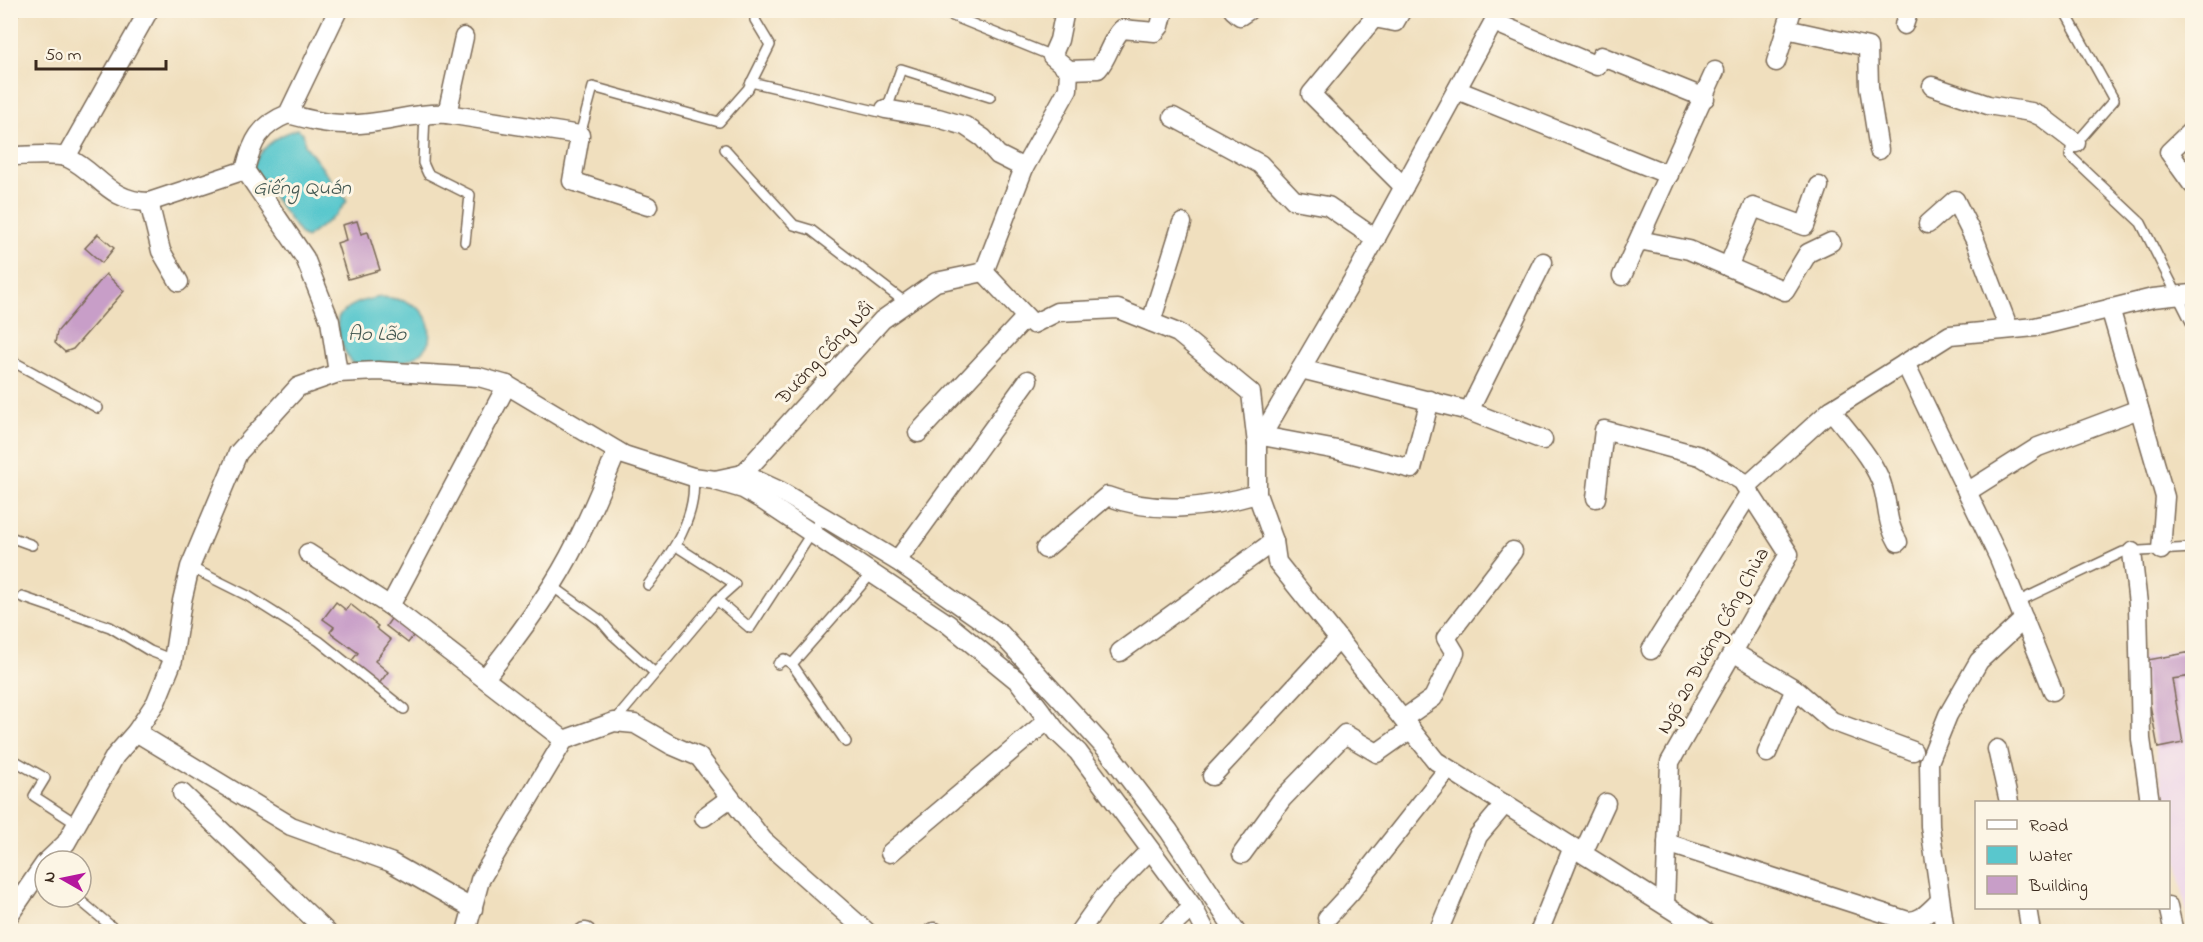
<svg xmlns="http://www.w3.org/2000/svg" width="2203" height="942" viewBox="0 0 2203 942" font-family="'Indie Flower',sans-serif">
  <style>
    .built { fill: #ebd1eb }
    .water { fill: #59c7cd; stroke: #4a7876; stroke-width: 1.5 }
    .building { fill: #c89ec8 }
    .lines { fill: none; stroke-linecap: round; stroke-linejoin: round }
    .service-casing { stroke: #7a6956; stroke-width: 12 }
    .minor-casing { stroke: #7a6956; stroke-width: 21 }
    .service { stroke: #fff; stroke-width: 9 }
    .minor { stroke: #fff; stroke-width: 18 }
    .labels { text-anchor: middle; stroke-width: 6; stroke-linejoin: round; paint-order: stroke }
    .street-label { font-size: 20px; fill: #3b2a1e; stroke: #fcf5e5 }
    .water-label { font-size: 21px; font-style: italic; fill: #445953; stroke: #fcf5e5 }
  </style>
  <rect width="100%" height="100%" fill="#fcf5e5"/>
  <filter id="ink" filterUnits="userSpaceOnUse"><feTurbulence type="fractalNoise" baseFrequency=".0167" numOctaves="2"/><feDisplacementMap in="SourceGraphic" scale="12" xChannelSelector="R" yChannelSelector="G"/><feConvolveMatrix kernelMatrix="1 2 1 2 8 2 1 2 1" color-interpolation-filters="sRGB"/></filter>
  <filter id="wash" filterUnits="userSpaceOnUse"><feTurbulence type="fractalNoise" baseFrequency=".008" numOctaves="4" result="noise"/><feDisplacementMap in="SourceGraphic" scale="24" xChannelSelector="R" yChannelSelector="G"/><feGaussianBlur stdDeviation="1.35" result="paint"/><feColorMatrix in="noise" values="0 0 0 0 0 0 0 0 0 0 0 0 0 0 0 0 0 1.4 0 .05"/><feComposite in="paint" operator="in"/></filter>
  <g filter="url(#wash)">
    <rect width="100%" height="100%" fill="#f0dfbe"/>
    <path class="built" d="M2184,566H2192V931H2190L2169,819L2168,802H2165L2139,658L2190,648Z"/>
    <g class="water">
      <path d="M297,129L303,133L305,145L347,201L337,214L306,238L301,235L253,168C260,147 276,136 297,129Z"/>
      <path d="M380,297C408,299 434,307 429,342C414,369 381,364 354,364C344,355 335,332 338,318C348,304 364,300 380,297Z"/>
    </g>
    <g id="blocks">
      <g class="building">
        <path d="M357,221L361,234L368,232L380,270L348,279L337,243L346,240L342,225Z"/>
        <path d="M98,234L114,248L102,263L85,248Z"/>
        <path d="M106,274L124,291L73,349L65,352L55,343L57,332Z"/>
        <path d="M336,602L346,610L350,604L378,626L376,628L391,640L375,661L388,672L378,685L350,663L358,653L330,632L334,627L323,619Z"/>
        <path d="M393,616L416,632L408,643L386,626Z"/>
        <path d="M2192,652V676L2172,679L2183,743L2158,748L2142,661Z"/>
      </g>
    </g>
  </g>
  <g filter="url(#ink)">
    <use href="#blocks" fill-opacity="0" stroke="#7a6956" stroke-width="1.5"/>
    <g class="lines">
      <g class="service-casing">
        <g id="service">
          <path d="M938,10L1052,56"/>
          <path d="M2064,10L2114,100L2071,149L2070,156L2141,223L2192,324"/>
          <path d="M10,15L15,10"/>
          <path d="M751,82L880,112L888,106L901,69L990,97"/>
          <path d="M425,113L423,163L428,174L470,195L465,242"/>
          <path d="M580,135L593,87L719,122L748,89L770,45L755,20L757,10"/>
          <path d="M725,149L794,225L811,230L906,303"/>
          <path d="M10,360L98,408"/>
          <path d="M10,537L32,545"/>
          <path d="M676,546L735,584L717,600L750,628L822,517"/>
          <path d="M190,567L248,596L319,641L404,709"/>
          <path d="M648,585C671,554 698,517 693,477"/>
          <path d="M552,586L601,621L613,635L655,673"/>
          <path d="M22,597L110,627L150,651L173,660"/>
          <path d="M2017,602L2123,552L2192,548"/>
          <path d="M778,664L784,659L792,664"/>
          <path d="M614,722L717,600"/>
          <path d="M846,742L792,664L872,573"/>
          <path d="M10,758L45,778L34,796L77,824"/>
          <path d="M76,897L118,932"/>
        </g>
      </g>
      <g class="minor-casing">
        <g id="minor">
          <path d="M338,10L288,114C260,125 252,141 245,170L305,258L330,321L338,373"/>
          <path d="M1233,10L1240,16L1249,10"/>
          <path d="M1402,10L1395,22L1374,18L1311,94L1404,187"/>
          <path d="M1494,22L1597,66L1601,56L1705,98"/>
          <path d="M1904,25L1909,10"/>
          <path d="M1786,29L1868,47L1869,87L1879,150"/>
          <path d="M1776,62L1792,10"/>
          <path d="M1069,70L1098,69C1109,56 1110,41 1122,29L1155,32L1160,26L1164,10"/>
          <path d="M1932,86L1988,105L2031,112L2042,117L2076,143"/>
          <path d="M1457,90L1669,175"/>
          <path d="M885,109L938,118L965,126L983,138L998,155L1024,168"/>
          <path d="M288,114C307,119 325,124 344,124C379,126 412,112 447,114L580,135L572,181L648,206"/>
          <path d="M447,114L464,37"/>
          <path d="M1173,117L1260,164L1294,200L1328,206L1376,239"/>
          <path d="M2192,130L2169,152L2192,184"/>
          <path d="M10,156C24,156 57,153 68,158C98,172 109,202 149,202L245,170"/>
          <path d="M66,157L149,10"/>
          <path d="M149,202L161,251L179,282"/>
          <path d="M1928,224L1955,200L1975,240L2009,329"/>
          <path d="M1639,240L1689,250L1785,291L1808,253L1831,242"/>
          <path d="M1728,267L1753,207L1805,226L1819,186"/>
          <path d="M984,272L1033,324L1057,312L1118,309L1178,333L1251,393L1257,444V494L1274,541L1277,562L1436,761L1707,932"/>
          <path d="M1622,276L1715,71"/>
          <path d="M2110,308L2165,497L2161,550"/>
          <path d="M1151,322L1182,223"/>
          <path d="M1905,363L1999,558L2053,691"/>
          <path d="M1301,369L1469,411L1543,262"/>
          <path d="M1831,410C1847,431 1877,463 1883,488C1889,510 1886,522 1898,542"/>
          <path d="M1469,411L1543,440"/>
          <path d="M918,433L1026,317"/>
          <path d="M1262,436L1337,450L1412,469L1430,400"/>
          <path d="M1257,444L1358,271L1500,10"/>
          <path d="M743,474L882,320L936,282L984,272L1024,168L1068,89L1069,70L1052,56L1059,40L1065,10"/>
          <path d="M716,481L743,489L762,500L948,624L1019,682L1058,733L1078,752L1193,907L1206,932"/>
          <path d="M1746,487L1831,410L1950,335L2035,327L2153,298L2192,294"/>
          <path d="M1967,492L2038,447L2139,409"/>
          <path d="M1596,498L1604,430L1700,456L1742,481L1789,554L1670,762L1665,905"/>
          <path d="M1045,549L1107,496C1156,515 1208,508 1257,494"/>
          <path d="M2132,552L2138,604L2141,739L2150,802"/>
          <path d="M308,553L390,606L564,740"/>
          <path d="M897,561L1028,380"/>
          <path d="M390,606L507,385"/>
          <path d="M1651,650L1750,492"/>
          <path d="M1120,652L1274,541"/>
          <path d="M1733,652L1795,689L1767,753"/>
          <path d="M485,678C509,648 532,617 553,584C579,543 598,496 617,451"/>
          <path d="M1795,689L1832,721L1913,751"/>
          <path d="M1403,719L1433,698L1455,653L1446,638L1513,551"/>
          <path d="M136,732L291,826L390,862L473,909"/>
          <path d="M1997,749L2009,802"/>
          <path d="M1212,776L1339,639"/>
          <path d="M182,793L327,932"/>
          <path d="M704,817L730,798"/>
          <path d="M1667,843L1908,921C1922,921 1929,911 1939,902"/>
          <path d="M890,853L1048,720"/>
          <path d="M1583,853L1606,803"/>
          <path d="M1242,854L1282,799L1345,734L1377,753L1411,729"/>
          <path d="M47,861L66,843L115,756L136,732L156,702L173,660L182,601L190,567L238,453L298,387L338,373L378,371L479,377L507,385L624,455L693,477L715,480L743,474L780,491L897,561L1001,634L1107,750L1169,831L1236,932"/>
          <path d="M2168,906L2174,932"/>
          <path d="M2027,908L2031,932"/>
          <path d="M10,914L45,863"/>
          <path d="M1327,918L1350,893L1448,769"/>
          <path d="M466,932L480,880L564,740L614,722L635,724L671,745L699,757L763,840L867,932"/>
          <path d="M584,932H586"/>
          <path d="M933,932H935"/>
          <path d="M1079,932L1104,897L1150,850"/>
          <path d="M1165,932L1193,907"/>
          <path d="M1438,932L1478,836L1505,804"/>
          <path d="M1539,932L1573,847"/>
          <path d="M1945,932L1930,826L1929,762L1948,715L1979,661L2024,619"/>
        </g>
      </g>
      <use href="#service" class="service"/>
      <use href="#minor" class="minor"/>
    </g>
  </g>
  <g class="labels">
    <g class="street-label">
      <text transform="translate(824 352) rotate(-47)" y="7">Đường Cổng Nổi</text>
      <text transform="translate(1712 640) rotate(-61)" y="7">Ngõ 20 Đường Cổng Chùa</text>
    </g>
    <g class="water-label">
      <text x="302" y="194">Giếng Quán</text>
      <text x="377" y="340">Ao Lão</text>
    </g>
  </g>
  <rect width="2203" height="942" fill="none" stroke="#fcf5e5" stroke-width="36"/>
  <rect x="1975" y="801" width="195" height="108" fill="#fcf5e5" stroke="#afa495" stroke-width="1.5"/>
  <rect x="1987" y="820" width="30" height="9" fill="#ffffff" stroke="#afa495" stroke-width="1.5"/>
  <text x="2029" y="831" font-size="18" fill="#3b2a1e">Road</text>
  <rect x="1987" y="846" width="30" height="18" fill="#59c7cd" stroke="#afa495" stroke-width="1.5"/>
  <text x="2029" y="861" font-size="18" fill="#3b2a1e">Water</text>
  <rect x="1987" y="876" width="30" height="18" fill="#c89ec8" stroke="#afa495" stroke-width="1.5"/>
  <text x="2029" y="891" font-size="18" fill="#3b2a1e">Building</text>
  <g transform="translate(63 879) rotate(279)"><circle r="28" fill="#fcf5e5" stroke="#afa495" stroke-width="1.5"/>
  <path d="M0-4.5L10 22L0 15L-10 22Z" fill="#b5179e"/>
  <text y="-9" font-size="16" font-weight="bold" text-anchor="middle" fill="#3b2a1e">N</text>
  </g>
  <path d="M36 60v9h130v-9" fill="none" stroke="#3b2a1e" stroke-width="3"/>
  <text x="45" y="60" font-size="18" fill="#3b2a1e" stroke="#fcf5e5" stroke-width="4.5" paint-order="stroke">50 m</text>
</svg>
